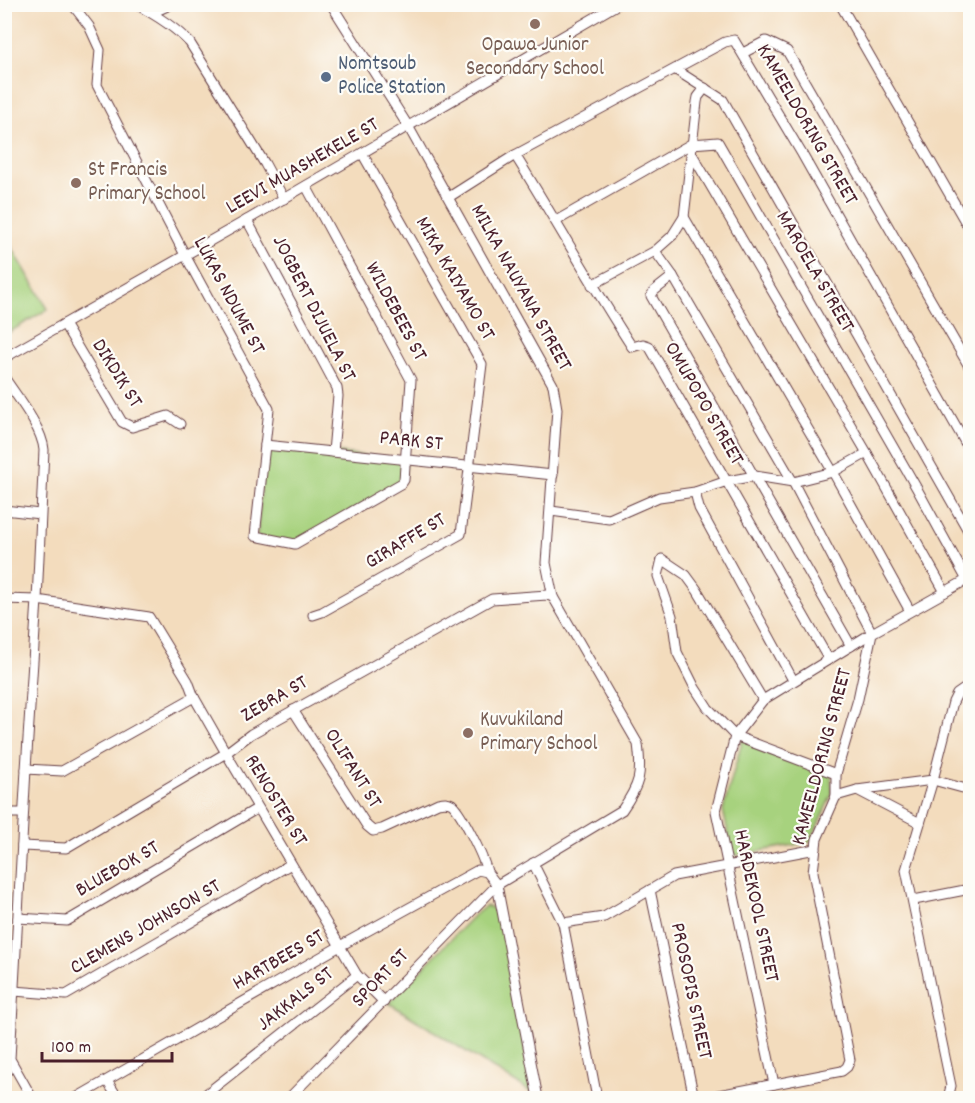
<svg xmlns="http://www.w3.org/2000/svg" width="975" height="1103" font-family="Dekko,sans-serif">
  <rect width="100%" height="100%" fill="#fdfcf7"/>
  <filter id="ink" filterUnits="userSpaceOnUse"><feTurbulence type="fractalNoise" baseFrequency=".0167" numOctaves="2"/><feDisplacementMap in="SourceGraphic" scale="12" xChannelSelector="R" yChannelSelector="G"/><feConvolveMatrix kernelMatrix="1 2 1 2 8 2 1 2 1" color-interpolation-filters="sRGB"/></filter>
  <filter id="wash" filterUnits="userSpaceOnUse"><feTurbulence type="fractalNoise" baseFrequency=".008" numOctaves="4" result="noise"/><feDisplacementMap in="SourceGraphic" scale="24" xChannelSelector="R" yChannelSelector="G"/><feGaussianBlur stdDeviation="1.35" result="paint"/><feColorMatrix in="noise" values="0 0 0 0 0 0 0 0 0 0 0 0 0 0 0 0 0 1.4 0 .05"/><feComposite in="paint" operator="in"/></filter>
  <g filter="url(#wash)">
    <rect width="100%" height="100%" fill="#f3dcbd"/>
    <g fill="#a7d27e" stroke="#787854" stroke-width="1.5">
      <polygon points="4,234 48,309 8,333 4,328"/>
      <polygon points="265,445 407,460 404,480 295,544 257,537"/>
      <polygon points="743,738 831,772 832,794 810,842 733,856 723,810"/>
      <path d="M486,906C496,908 498,913 501,922L534,1094L389,1003L475,914Z"/>
    </g>
  </g>
  <g filter="url(#ink)">
    <g fill="none" stroke-linecap="round" stroke-linejoin="round">
      <g stroke="#633b41" stroke-width="11">
        <g id="street">
          <polyline points="72,4 89,26 100,50 97,85 185,255 269,409 255,536 295,544 402,483 404,480 411,380 306,186"/>
          <path d="M135,4C156,15 174,26 190,43L265,164L284,199"/>
          <polyline points="840,4 970,230"/>
          <polyline points="967,4 970,11"/>
          <polyline points="152,13 172,4"/>
          <polyline points="743,53 766,41 787,51 970,368"/>
          <polyline points="676,70 723,100 970,534"/>
          <polyline points="692,154 867,453 945,592"/>
          <path d="M515,155C555,219 591,284 632,347L643,344L649,346L829,660"/>
          <polyline points="449,197 515,155 725,42 734,40 802,154 970,451"/>
          <polyline points="684,217 833,472 910,611"/>
          <polyline points="247,220 337,388 338,396 333,452"/>
          <polyline points="556,221 691,144 718,142 916,487 967,580"/>
          <polyline points="655,251 673,276 793,482 872,633 763,700 735,736 716,811 774,1084"/>
          <polyline points="673,276 654,291 651,296 851,646"/>
          <polyline points="592,285 655,251 672,236 684,217 697,102 698,97 705,88"/>
          <polyline points="64,324 122,422 132,427 168,416 180,424"/>
          <polyline points="4,358 247,220 618,4"/>
          <path d="M4,377C17,397 42,427 44,450L37,600L26,769L10,1059L32,1098"/>
          <polyline points="265,445 553,475"/>
          <polyline points="695,492 699,508 793,680"/>
          <polyline points="4,510 40,514"/>
          <polyline points="551,511 609,519 659,497 695,492 727,481 755,476 793,482 833,472 867,453"/>
          <polyline points="4,599 37,600 149,617 188,681 194,697 226,753 357,975 384,1002"/>
          <polyline points="313,615 322,612 461,534 482,364 362,153"/>
          <polyline points="763,700 697,590 686,575 662,559 658,576 672,616 677,652 695,688 708,708 735,736 836,774"/>
          <path d="M293,710L367,826L373,831L382,829L438,803C443,802 447,801 452,804C462,813 484,858 487,872"/>
          <polyline points="26,769 62,771 194,697"/>
          <polyline points="857,790 920,823"/>
          <polyline points="836,796 857,790 933,780 970,790"/>
          <polyline points="4,813 23,813"/>
          <polyline points="22,846 66,848 226,753 251,734 492,599 547,595 553,597"/>
          <polyline points="533,863 563,923 597,1098"/>
          <polyline points="650,890 694,1098"/>
          <polyline points="914,900 970,889"/>
          <polyline points="18,918 67,921 258,808"/>
          <polyline points="563,923 604,917 674,876 816,849"/>
          <polyline points="14,991 66,995 291,864"/>
          <polyline points="107,1081 118,1098"/>
          <polyline points="76,1098 340,946 478,870 487,872 497,885 538,1098"/>
          <polyline points="201,1098 357,975"/>
          <path d="M289,1098L497,885L622,810C640,784 642,775 638,744L553,597L546,563L557,409L553,385L408,126L331,4"/>
          <polyline points="703,1098 842,1071 847,1067 850,1060 813,872 817,839 836,796 836,774 858,699 872,633 970,578"/>
          <polyline points="948,1098 951,1086 906,870 933,780 953,702 957,694 970,685"/>
        </g>
      </g>
      <use href="#street" stroke="#fff" stroke-width="9"/>
    </g>
  </g>
  <g fill="#8d6e63" stroke="#fdfcf7" stroke-width="2">
    <circle cx="535" cy="24" r="6"/>
    <circle cx="76" cy="183" r="6"/>
    <circle cx="468" cy="733" r="6"/>
  </g>
  <circle fill="#5c6f8a" stroke="#fdfcf7" stroke-width="2" cx="326" cy="77" r="6"/>
  <g text-anchor="middle" dominant-baseline="central" stroke-width="4.5" stroke-linejoin="round" paint-order="stroke">
    <g font-size="21" fill="#785e54" stroke="#fdfcf7" text-anchor="start">
      <text x="535" y="46" text-anchor="middle">Opawa Junior<tspan x="535" dy="24">Secondary School</tspan></text>
      <text x="88" y="171">St Francis<tspan x="88" dy="24">Primary School</tspan></text>
      <text x="480" y="721">Kuvukiland<tspan x="480" dy="24">Primary School</tspan></text>
    </g>
    <g font-size="21" fill="#4e5e75" stroke="#fdfcf7" text-anchor="start">
      <text x="338" y="65">Nomtsoub<tspan x="338" dy="24">Police Station</tspan></text>
    </g>
    <g font-size="21" fill="#4a1f2b" stroke="#fdfcf7">
      <text transform="translate(806 125) rotate(60)">KAMEELDORING STREET</text>
      <text transform="translate(303 167) rotate(-30)">LEEVI MUASHEKELE ST</text>
      <text transform="translate(814 272) rotate(60)">MAROELA STREET</text>
      <text transform="translate(454 279) rotate(60)">MIKA KAIYAMO ST</text>
      <text transform="translate(520 288) rotate(61)">MILKA NAUYANA STREET</text>
      <text transform="translate(228 296) rotate(62)">LUKAS NDUME ST</text>
      <text transform="translate(313 309) rotate(63)">JOGBERT DIJUELA ST</text>
      <text transform="translate(395 312) rotate(62)">WILDEBEES ST</text>
      <text transform="translate(116 374) rotate(58)">DIKDIK ST</text>
      <text transform="translate(703 404) rotate(60)">OMUPOPO STREET</text>
      <text transform="translate(411 442) rotate(6)">PARK ST</text>
      <text transform="translate(406 542) rotate(-31)">GIRAFFE ST</text>
      <text transform="translate(275 700) rotate(-30)">ZEBRA ST</text>
      <text transform="translate(823 757) rotate(-75)">KAMEELDORING STREET</text>
      <text transform="translate(352 769) rotate(58)">OLIFANT ST</text>
      <text transform="translate(275 801) rotate(59)">RENOSTER ST</text>
      <text transform="translate(118 870) rotate(-30)">BLUEBOK ST</text>
      <text transform="translate(755 906) rotate(78)">HARDEKOOL STREET</text>
      <text transform="translate(146 928) rotate(-30)">CLEMENS JOHNSON ST</text>
      <text transform="translate(279 961) rotate(-30)">HARTBEES ST</text>
      <text transform="translate(381 979) rotate(-46)">SPORT ST</text>
      <text transform="translate(690 991) rotate(78)">PROSOPIS STREET</text>
      <text transform="translate(296 1000) rotate(-38)">JAKKALS ST</text>
    </g>
  </g>
  <rect width="975" height="1103" fill="none" stroke="#fdfcf7" stroke-width="24"/>
  <path d="M42 1052v9h130v-9" fill="none" stroke="#4a1f2b" stroke-width="3"/>
  <text x="51" y="1052" font-size="18" fill="#4a1f2b" stroke="#fdfcf7" stroke-width="4.5" paint-order="stroke">100 m</text>
</svg>
